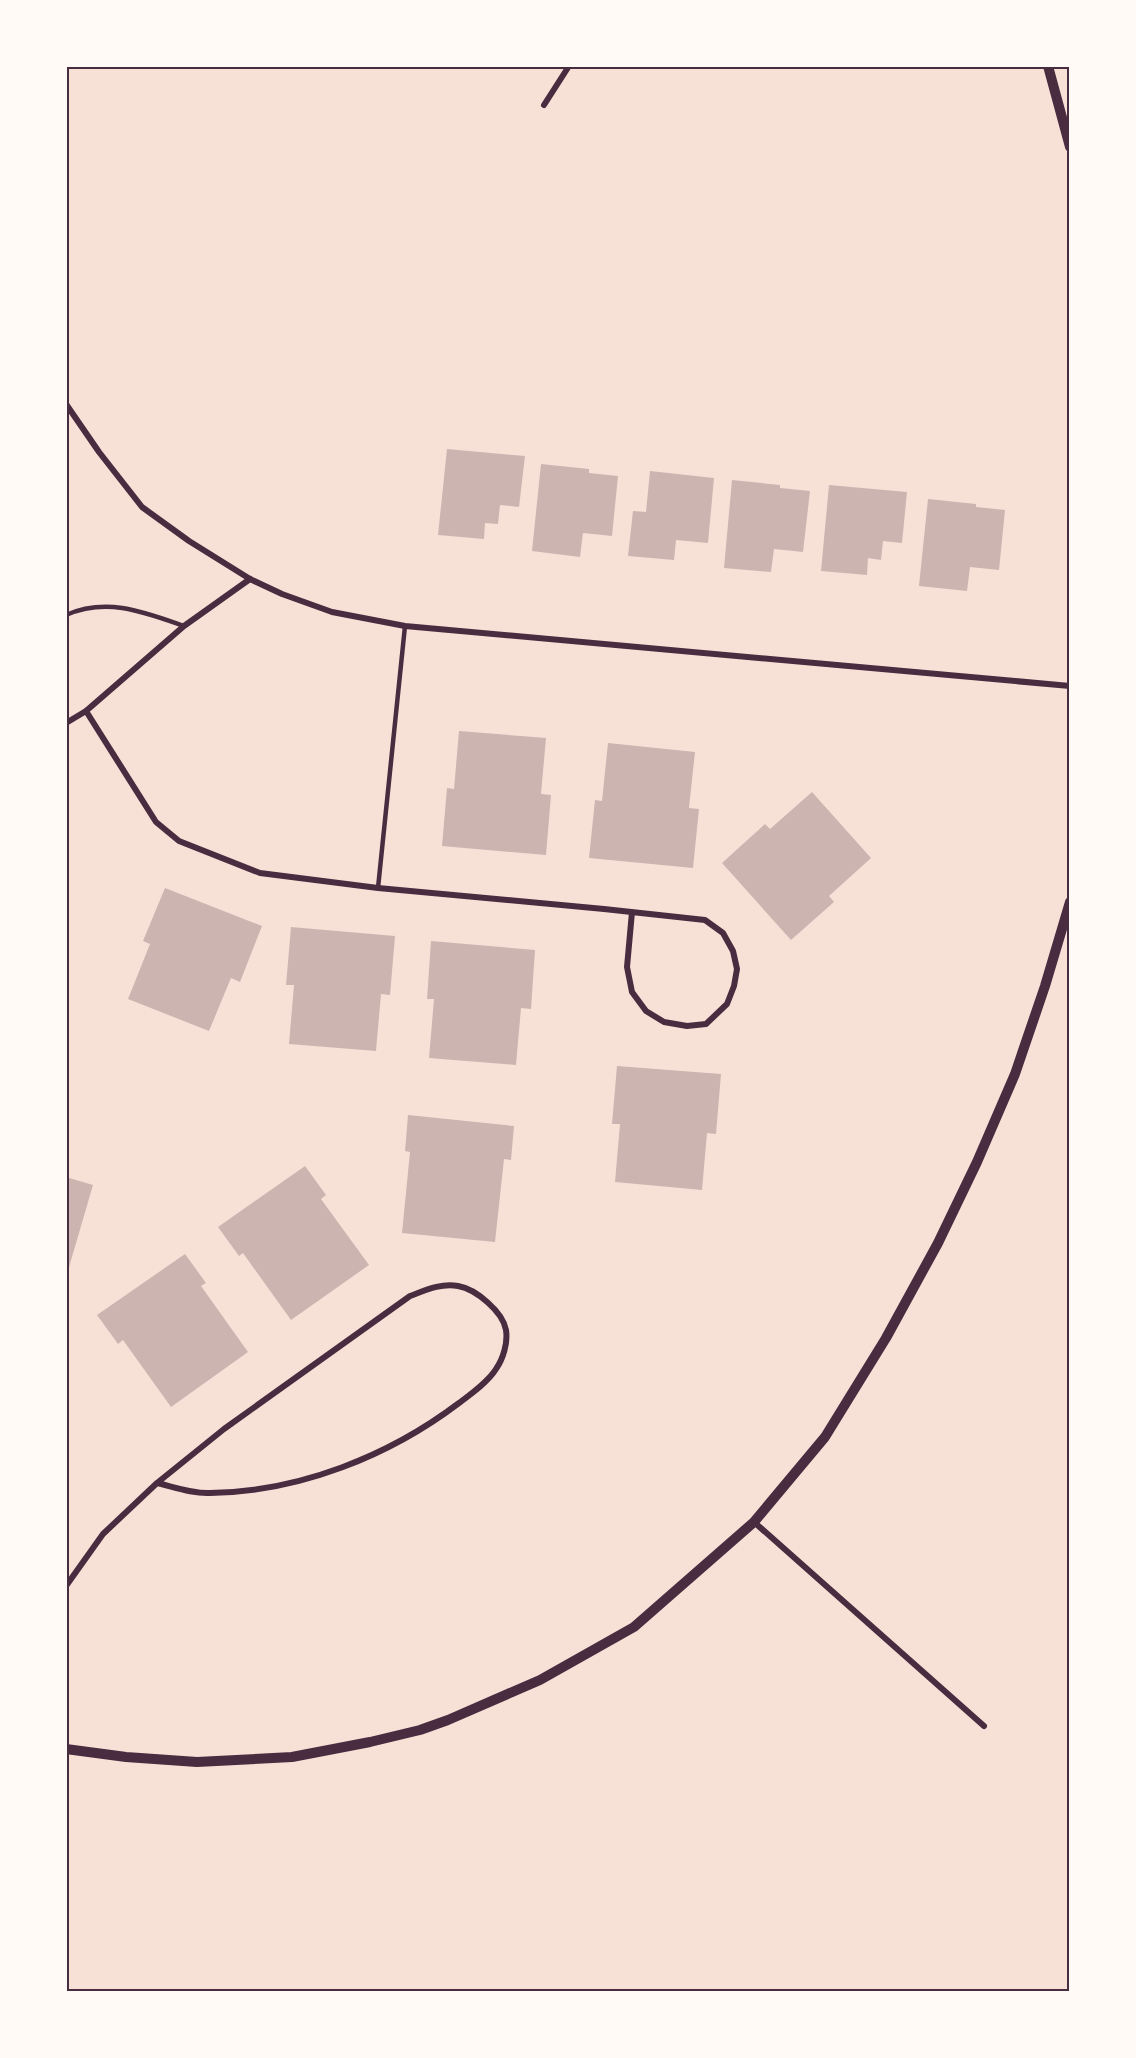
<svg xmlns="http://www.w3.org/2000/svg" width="1136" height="2058" font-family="'Noto Sans',sans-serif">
  <rect width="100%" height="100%" fill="#f7e1d7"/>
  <g fill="#ccb4b1">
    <polygon points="447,449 525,456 519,507 500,505 498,524 485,523 484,539 438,535"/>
    <polygon points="541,464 589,469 589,473 618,476 612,536 583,533 580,557 532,551"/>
    <polygon points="650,471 714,478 708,543 676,540 674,560 628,556 633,511 646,512"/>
    <polygon points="732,480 780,485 780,488 810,491 803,552 774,549 771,572 724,568"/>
    <polygon points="829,485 907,492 902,543 883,541 881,560 868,558 867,575 821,571"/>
    <polygon points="928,499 976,504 976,507 1005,510 999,570 970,567 967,591 919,586"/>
    <polygon points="459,731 546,738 541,794 551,795 546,855 442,846 447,788 454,789"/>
    <polygon points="608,743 695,752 689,808 699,809 693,868 589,858 595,800 602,801"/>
    <polygon points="812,792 871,858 829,896 834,902 791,940 722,863 765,824 770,829"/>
    <polygon points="165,888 262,926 240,982 231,978 209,1031 128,999 150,944 143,941"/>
    <polygon points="291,927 395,936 390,995 381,994 376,1051 289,1044 294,985 286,985"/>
    <polygon points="431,941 535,950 531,1009 521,1008 516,1065 429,1058 434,999 427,999"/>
    <polygon points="617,1066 721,1074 716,1134 707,1133 702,1190 615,1182 620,1124 612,1124"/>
    <polygon points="408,1115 514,1126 511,1160 504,1159 495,1242 402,1233 410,1152 405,1151"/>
    <polygon points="305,1166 326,1195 321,1199 369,1265 291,1320 243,1253 239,1256 218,1227"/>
    <polygon points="66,1177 93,1185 67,1274 66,1274"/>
    <polygon points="185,1254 206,1283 201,1286 248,1352 171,1407 123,1340 118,1344 97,1315"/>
  </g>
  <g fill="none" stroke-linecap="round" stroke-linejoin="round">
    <g stroke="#4a2c40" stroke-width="4.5">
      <path d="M66,615C107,597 144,612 184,626"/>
      <polyline points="378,888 405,626"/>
    </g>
    <g stroke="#4a2c40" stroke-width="6">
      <polyline points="544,105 569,66"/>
      <polyline points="66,404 99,452 142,507 189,541 250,579 282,594 332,612 405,626 1070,686"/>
      <polyline points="86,711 156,822 179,841 260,873 378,888 604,909 705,920 723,933 733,951 737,969 734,986 727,1004 706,1024 687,1026 664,1022 646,1011 632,992 627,967 632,912"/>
      <polyline points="66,723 86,711 184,626 250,579"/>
      <polyline points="754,1522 984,1726"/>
      <path d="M66,1586L103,1534L157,1483L224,1429L410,1296C426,1290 441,1283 458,1286C476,1289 503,1312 506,1330C508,1343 503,1359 496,1369C488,1382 471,1394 459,1403C389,1456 299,1492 210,1493C193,1494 174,1487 157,1483"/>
    </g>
    <g stroke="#4a2c40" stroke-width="10">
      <polyline points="1048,66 1070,147"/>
      <polyline points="66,1749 126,1757 197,1762 292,1757 370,1742 420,1730 448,1720 540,1680 634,1627 754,1522 825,1437 886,1338 938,1243 977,1162 1015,1074 1045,986 1070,902"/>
    </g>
  </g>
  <rect width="1136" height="2058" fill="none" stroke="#fffaf5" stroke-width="135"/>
  <rect x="68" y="68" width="1000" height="1922" fill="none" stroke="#4a2c40" stroke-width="2"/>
</svg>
